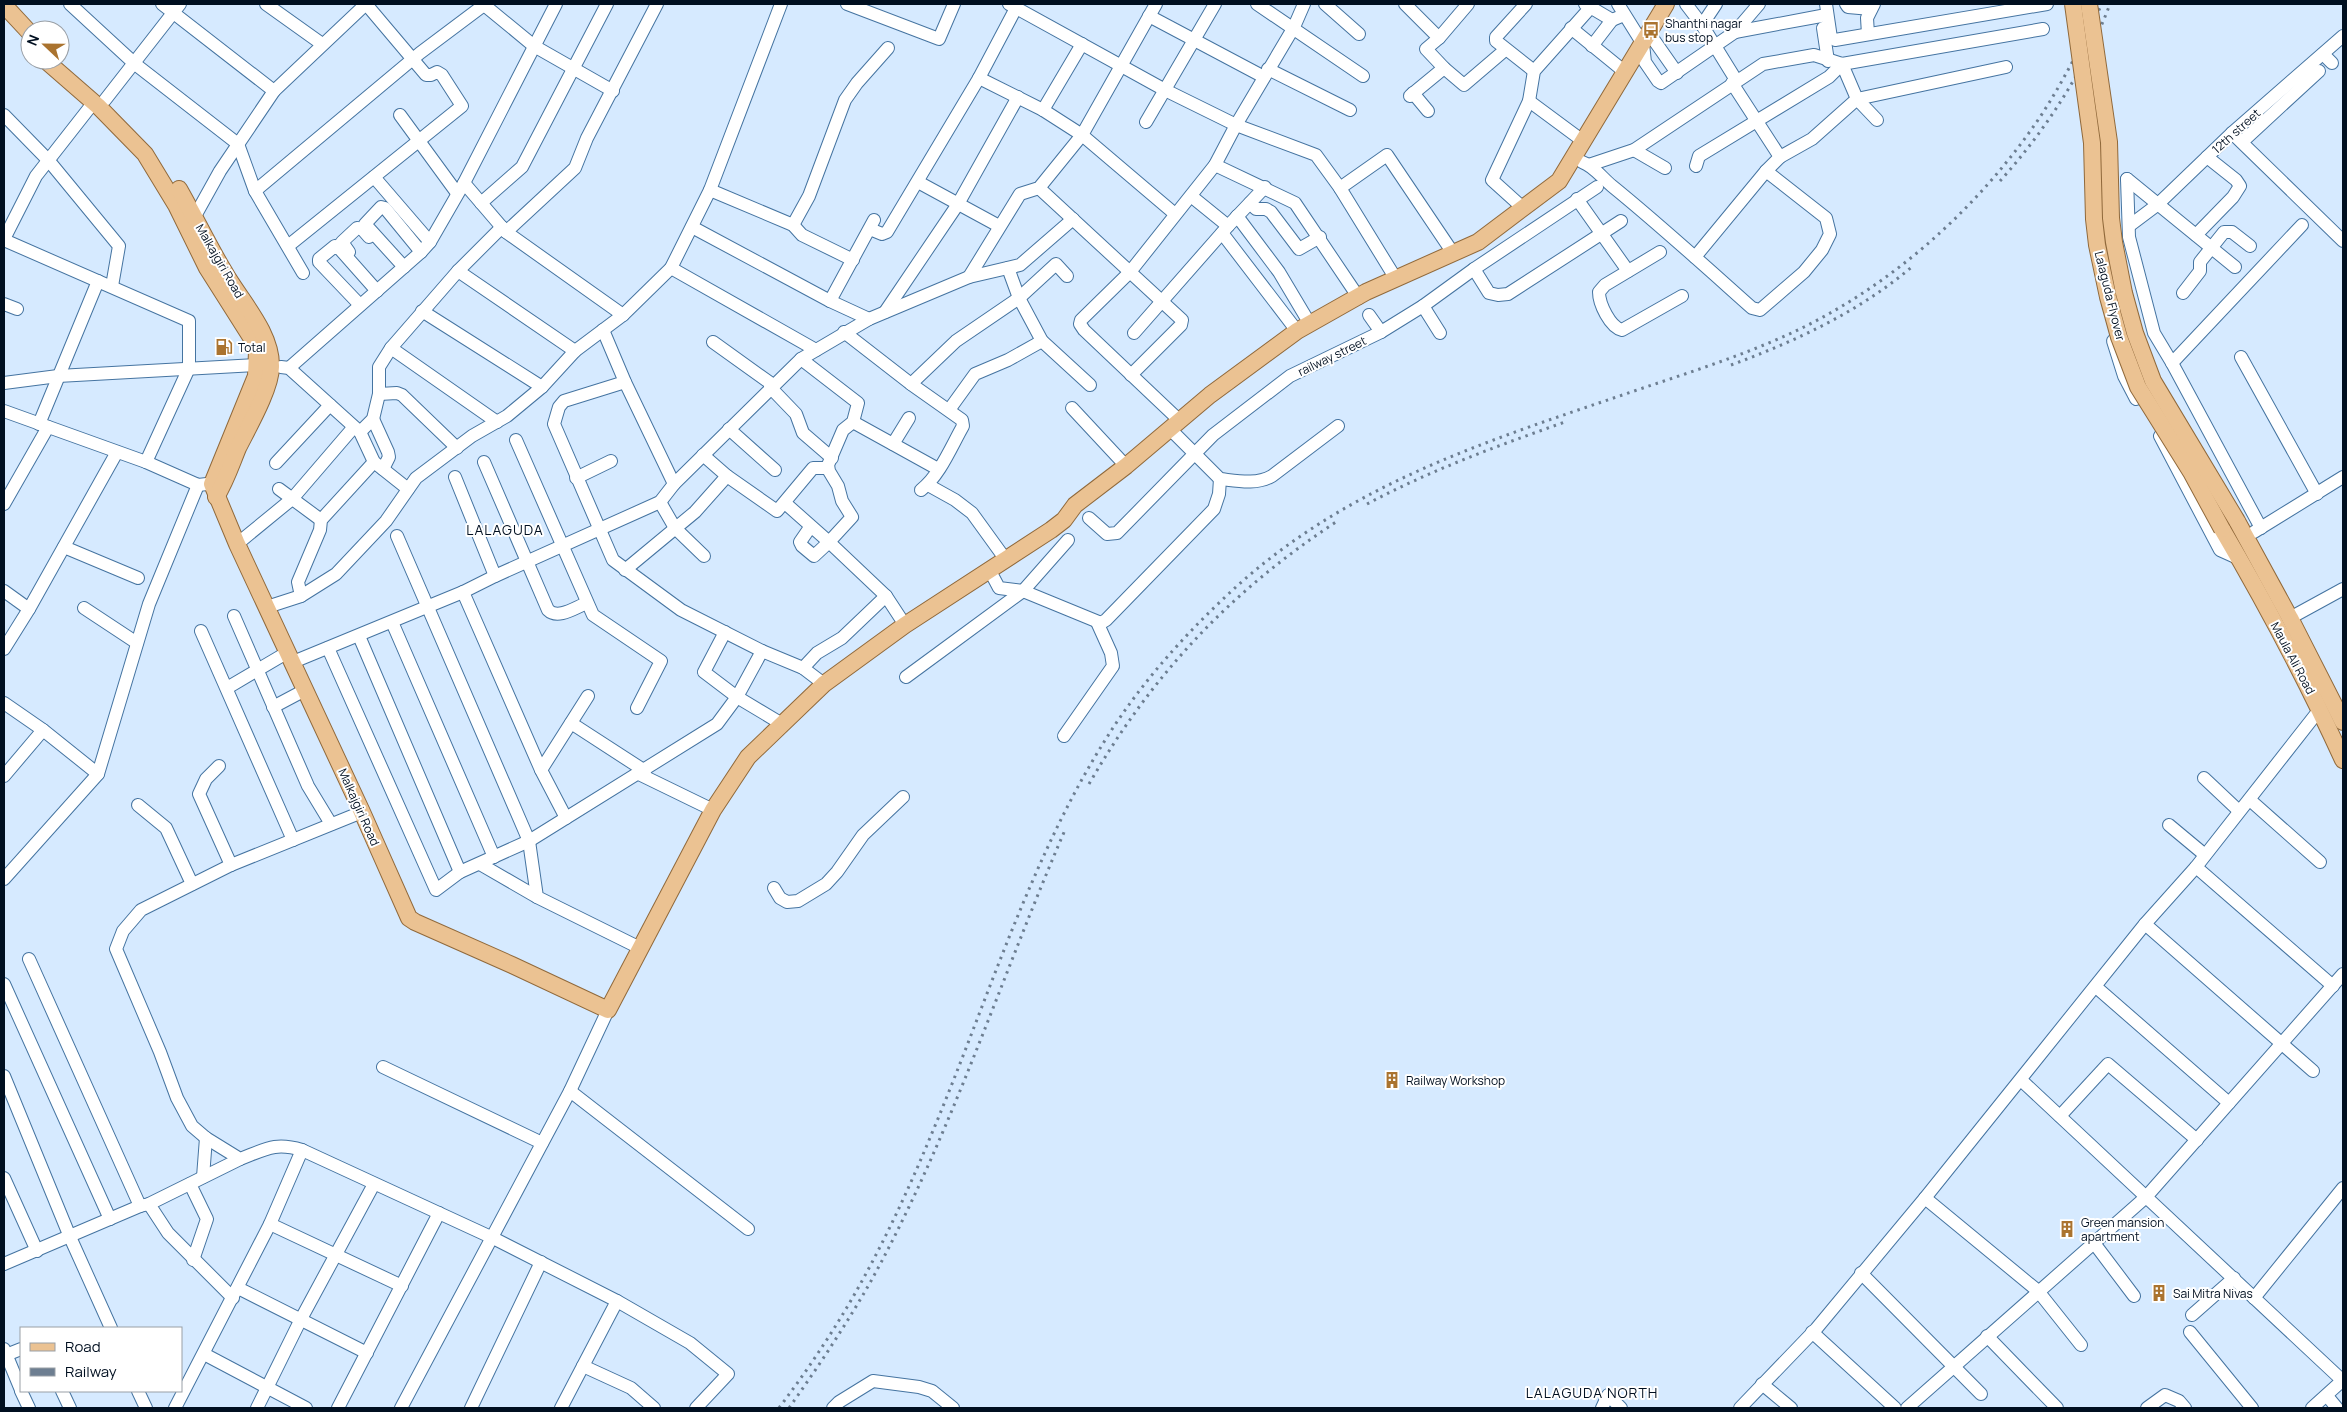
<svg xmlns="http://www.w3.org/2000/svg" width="2347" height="1412" font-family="Manrope,sans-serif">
  <rect width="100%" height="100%" fill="#d6eaff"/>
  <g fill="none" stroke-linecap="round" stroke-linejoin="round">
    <g stroke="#4574a1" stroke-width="14">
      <g id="minor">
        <polyline points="70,4 135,64 238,144 255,191 303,273"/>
        <polyline points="162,4 274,91"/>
        <polyline points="266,4 322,44"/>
        <polyline points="483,4 534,46 613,91"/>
        <polyline points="847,4 939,39 954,4"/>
        <polyline points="1009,4 1165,90 1236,125 1316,155 1340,188 1396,279"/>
        <polyline points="1257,4 1363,76"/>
        <polyline points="1325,4 1359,34"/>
        <polyline points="1405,4 1439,38"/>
        <polyline points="1468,4 1439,38 1426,49 1444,68 1464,85 1505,50"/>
        <polyline points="1526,4 1496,37 1496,41 1534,71"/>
        <polyline points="1585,4 1612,20 1624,15"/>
        <polyline points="1618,4 1643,44 1645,62 1658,81 1661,83 1735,32 1759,4"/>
        <polyline points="1686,4 1702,25 1736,80"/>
        <polyline points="1826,4 1831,38 1835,40 2047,4"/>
        <polyline points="1846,4 1848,7 1871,9"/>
        <polyline points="1149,16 1264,77"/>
        <polyline points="1702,25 1716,4"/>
        <polyline points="1571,28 1625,72"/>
        <polyline points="1823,28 1828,61"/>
        <polyline points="1735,32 1821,16"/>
        <polyline points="1649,33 1677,73"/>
        <polyline points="1868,34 1867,18 1874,4"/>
        <polyline points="1592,46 1612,20"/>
        <polyline points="2323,54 2332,63"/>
        <polyline points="1268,69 1350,110"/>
        <polyline points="979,78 1043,110 1082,135 1175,214"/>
        <polyline points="1732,83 1780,157 1812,139 1857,99 1877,120"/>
        <polyline points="1413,93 1428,111"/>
        <polyline points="1410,96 1444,68"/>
        <polyline points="105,100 180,4"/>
        <polyline points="1529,101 1583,141"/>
        <polyline points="1043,110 1082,44"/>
        <polyline points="4,115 49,161 119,246 112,286"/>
        <polyline points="400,115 457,193"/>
        <polyline points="1146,122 1215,4"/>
        <polyline points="2232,133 2343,241"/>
        <polyline points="2242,142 2319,71"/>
        <polyline points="1634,150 1665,168"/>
        <path d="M1582,162C1594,166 1602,178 1612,186C1660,225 1706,267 1752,308L1760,310L1804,272L1822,250L1830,234L1826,218L1766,171L1780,157"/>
        <polyline points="1215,165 1295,203 1359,298"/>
        <polyline points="1589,165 1634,150 1763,64 1814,55 1842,64 2043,29"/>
        <polyline points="1696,166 1699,156 1829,77 1842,64 1857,99 2006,67"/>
        <polyline points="374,177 430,242"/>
        <polyline points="2127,179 2129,237 2154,333 2172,363 2261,528"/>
        <polyline points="2127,179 2235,267"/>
        <polyline points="918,182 999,226"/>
        <polyline points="464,183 506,232 623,315"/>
        <polyline points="1039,188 1182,320 1181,325 1131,375"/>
        <polyline points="1340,188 1387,155 1453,253"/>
        <polyline points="710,190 793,225 802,235 853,260"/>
        <polyline points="255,191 420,53 484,5"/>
        <polyline points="1191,196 1228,226"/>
        <polyline points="1577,199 1628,271"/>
        <polyline points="481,203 522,167 607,4"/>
        <polyline points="1250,203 1256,209 1266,209 1271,212 1299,249 1320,237"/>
        <polyline points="1523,208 1492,180 1529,101 1534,71 1591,7"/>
        <polyline points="195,216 220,171 274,91 366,4"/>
        <polyline points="1237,216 1279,272 1310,324"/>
        <polyline points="793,225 809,196 845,100 857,83 888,48"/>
        <polyline points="2129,226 2157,205 2232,133 2343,36"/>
        <polyline points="692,227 830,301 869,319"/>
        <polyline points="870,229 882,234 887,232 979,78 1016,8"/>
        <polyline points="506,232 575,168 587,138 657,4"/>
        <polyline points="1222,233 1297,331"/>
        <polyline points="2196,235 2233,197 2240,186 2236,180 2207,157"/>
        <polyline points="4,239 36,176 94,102"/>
        <polyline points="4,240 189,321 189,368 146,462"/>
        <polyline points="288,246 462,106 442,75 437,72 431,75 426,75 366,4"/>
        <polyline points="349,252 342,242 357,228 362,229 369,237"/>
        <path d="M1660,252L1605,285L1599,292C1599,304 1610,327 1622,330L1682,296"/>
        <polyline points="1695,257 1766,171"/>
        <polyline points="404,267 365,224 381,207 385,208 421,252"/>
        <polyline points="671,268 816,350"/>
        <polyline points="1008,268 1019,298 1042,341 1090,385"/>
        <polyline points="1474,269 1489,293 1498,295 1508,294 1621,221"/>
        <polyline points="458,271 575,351"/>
        <polyline points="969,277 1020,194 1039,188 1082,135 1156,4"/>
        <polyline points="2183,293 2200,271 2200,262 2224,232 2232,232 2250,246"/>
        <polyline points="830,301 874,220"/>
        <polyline points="4,304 17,309"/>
        <polyline points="360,305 319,262 319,259 335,246 338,247 377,291"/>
        <polyline points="1423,306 1440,333"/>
        <polyline points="422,311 542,387"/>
        <polyline points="885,312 958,204 1018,97"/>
        <polyline points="1369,315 1381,332"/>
        <polyline points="603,330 625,382 674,484"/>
        <path d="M844,332L911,384L962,420L963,426C951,447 940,475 921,490"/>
        <polyline points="1134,333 1228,226 1265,187"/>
        <polyline points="2113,341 2124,376 2136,399"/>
        <polyline points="713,342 773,385"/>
        <polyline points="391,348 497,422"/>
        <polyline points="2241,357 2317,494"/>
        <polyline points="801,359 858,403 853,422 843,430 828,465 829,471 838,486 842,501 852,517 829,542 886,596"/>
        <polyline points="2172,363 2302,225"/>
        <polyline points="281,367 289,368 360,432 374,462 408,489"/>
        <polyline points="289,368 421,252 430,242 464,183 556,4"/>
        <polyline points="625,382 564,401 559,407 554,424 613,560 681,610 762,651 803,668 824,684"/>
        <polyline points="4,383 58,376 258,365"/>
        <polyline points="911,384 956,341 1019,298 1056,264 1067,276"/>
        <polyline points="770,387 796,414 803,433 832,458"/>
        <polyline points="379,394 397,393 402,395 457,448"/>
        <polyline points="1072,408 1126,466"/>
        <polyline points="949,410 975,374 1008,360 1042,341"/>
        <polyline points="4,411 146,462 198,485 207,484"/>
        <polyline points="373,419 388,452 389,457 383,469"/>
        <polyline points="1180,421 1084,330 1080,324 1081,320 1130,272 1215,165 1236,125 1294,27 1304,4"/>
        <polyline points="853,422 938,469"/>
        <polyline points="39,424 98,281"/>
        <polyline points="729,429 775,470"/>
        <path d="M1170,429L1220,479C1238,481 1256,485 1272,476L1338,426"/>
        <polyline points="360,432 373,419 379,394 379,367 391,348 458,271 502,227"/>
        <polyline points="2160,436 2220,550 2240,559"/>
        <polyline points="516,440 593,615 661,661 637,708"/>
        <polyline points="893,444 909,418"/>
        <polyline points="703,455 727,476 777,511 813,468 828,468"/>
        <path d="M484,462L548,610C558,620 576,607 587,603"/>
        <polyline points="276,463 330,405"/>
        <polyline points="455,477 495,576"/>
        <polyline points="576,478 611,461"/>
        <polyline points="928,485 955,500 972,513 1006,560"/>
        <polyline points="279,489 321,520"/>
        <polyline points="660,502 675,528 704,556"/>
        <polyline points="785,503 829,542 814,556 802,546 800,542 811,526"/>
        <polyline points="4,504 48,427"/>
        <polyline points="1089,518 1107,534 1117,533 1213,435 1290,376 1381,332 1423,306 1474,269 1597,187"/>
        <polyline points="2254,532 2343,477"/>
        <polyline points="397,536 529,841 537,897 640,948"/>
        <polyline points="237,544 292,499 353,428"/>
        <polyline points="64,547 138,578"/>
        <polyline points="625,570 695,512 727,476"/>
        <polyline points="990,571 999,588 1023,591 1101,623 1106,620 1214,509 1219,494 1220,479"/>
        <polyline points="4,591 29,609"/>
        <polyline points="463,592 541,770 566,818"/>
        <polyline points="301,596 298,582 320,530 321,520 374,462"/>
        <polyline points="267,607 301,596 336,574 386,521 416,478 472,436 507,416 542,387 575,351 623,315 671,268 710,190 781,4"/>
        <polyline points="84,608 137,643"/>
        <polyline points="234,616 308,786 331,824"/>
        <polyline points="2290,618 2343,589"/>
        <polyline points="392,622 494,857"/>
        <polyline points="201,631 293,840"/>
        <polyline points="725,632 704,672 737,697 782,724"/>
        <polyline points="359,636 460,872 529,841 717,724 737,697 762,651"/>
        <polyline points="328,648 436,890 460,872"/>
        <polyline points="4,649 29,609 117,452"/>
        <polyline points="293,662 463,592 495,576 660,502 674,484 801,359 869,319 969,277 1020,265 1073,219"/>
        <polyline points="803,668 817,653 842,638 886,596 905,625"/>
        <polyline points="906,677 1023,591 1068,540"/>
        <polyline points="227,688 288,652"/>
        <polyline points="4,703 43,730 98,774"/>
        <polyline points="273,707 305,690"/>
        <polyline points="571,723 645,771"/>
        <polyline points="1064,736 1113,666 1111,653 1097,622"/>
        <polyline points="219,766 206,779 199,794 231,865"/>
        <polyline points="541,770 588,696"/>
        <polyline points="639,774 713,810"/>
        <polyline points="4,776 43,730"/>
        <polyline points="2204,778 2239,811"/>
        <polyline points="2250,800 2320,862"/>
        <polyline points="138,805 166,828 192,884"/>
        <path d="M362,812L231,865L141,910L123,931L116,949L160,1052L177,1098L192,1126L206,1138L240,1159C266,1149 275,1142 302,1150L493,1238L617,1301L561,1408"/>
        <polyline points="2169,825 2205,855"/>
        <polyline points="480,864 537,897"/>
        <polyline points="2196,867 2333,986"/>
        <polyline points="4,879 98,774 149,604 198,485"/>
        <polyline points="774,888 780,898 787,902 798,901 826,884 837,872 863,835 903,797"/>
        <polyline points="2145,924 2313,1071"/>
        <polyline points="29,959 140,1206"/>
        <polyline points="4,984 110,1219"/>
        <polyline points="2096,987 2229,1103"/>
        <polyline points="383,1067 542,1143"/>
        <polyline points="4,1076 70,1237 111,1328"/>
        <polyline points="2021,1080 2343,1381"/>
        <polyline points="570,1091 748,1229"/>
        <polyline points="2060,1116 2108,1064 2197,1140"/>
        <polyline points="203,1177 206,1138"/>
        <polyline points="4,1178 37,1251"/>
        <polyline points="190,1184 207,1219 193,1260"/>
        <polyline points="1925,1198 2038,1291 2081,1345"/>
        <polyline points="149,1204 168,1233 233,1298"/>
        <polyline points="270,1224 402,1286"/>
        <polyline points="2094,1243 2134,1296"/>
        <polyline points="4,1264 140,1206 149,1204 240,1159"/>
        <polyline points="1861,1273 1981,1394"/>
        <polyline points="238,1288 367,1353"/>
        <polyline points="2254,1298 2343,1188"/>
        <polyline points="617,1301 690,1343 728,1374 696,1408"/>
        <polyline points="2192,1315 2234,1278"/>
        <polyline points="1812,1332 1895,1408"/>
        <polyline points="2190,1332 2252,1408"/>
        <polyline points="1987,1336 2057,1408"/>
        <polyline points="4,1349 21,1390"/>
        <polyline points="204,1354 306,1408"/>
        <polyline points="6,1355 21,1349"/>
        <polyline points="583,1366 631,1388 654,1408"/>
        <polyline points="1762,1384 1791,1408"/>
        <polyline points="21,1391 29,1408"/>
        <polyline points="62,1391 70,1408"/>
        <polyline points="138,1391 146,1408"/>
        <polyline points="2327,1396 2337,1408"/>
        <polyline points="175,1408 270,1224 302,1150"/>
        <polyline points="257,1408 301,1319 374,1184"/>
        <polyline points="338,1408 439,1213"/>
        <polyline points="401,1408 570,1091 608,1010"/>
        <polyline points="471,1408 541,1262"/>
        <polyline points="833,1408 839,1402 873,1381 919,1387 932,1391 953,1408"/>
        <polyline points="1602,1408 1608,1395 1621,1408"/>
        <polyline points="1740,1408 1816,1329 1925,1198 2145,924 2196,867 2320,709"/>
        <polyline points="1907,1408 2146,1197 2343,974"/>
        <polyline points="2147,1408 2165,1395 2179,1401 2185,1408"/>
        <polyline points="2312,1408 2343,1380"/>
      </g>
    </g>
    <g stroke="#90693b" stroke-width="18">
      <g id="major">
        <polyline points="4,5 30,33"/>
        <polyline points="45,60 99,107 145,154 176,205 207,268 252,339 257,351 256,376 212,484 237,544 362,812 409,918 415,922 512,965 608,1010 713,810 748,757 824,684 905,625 1051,530 1064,520 1075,505 1126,466 1210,395 1297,331 1366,292 1478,242 1559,181 1666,4"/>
        <path d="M179,189C195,217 208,245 225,273C241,301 272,333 271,367C271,388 248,428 238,448C231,465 226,481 216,497"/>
        <polyline points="2237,521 2290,618 2343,722"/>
        <path d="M2222,529C2266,604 2307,681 2343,760"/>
      </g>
    </g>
    <use href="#minor" stroke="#fff" stroke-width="12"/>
    <use href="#major" stroke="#ebc292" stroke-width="16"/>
    <g stroke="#6d7e91" stroke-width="3" stroke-dasharray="2.5 5" stroke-linecap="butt">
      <path d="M2000,181C2046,130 2086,68 2110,4"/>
      <path d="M1731,365C1796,341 1861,311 1914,265"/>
      <path d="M1367,504C1431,470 1497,446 1565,422"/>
      <path d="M1089,784C1153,673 1232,590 1339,520"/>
      <path d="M779,1408C793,1389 807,1370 820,1350C865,1283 901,1208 932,1133C986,1005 1030,860 1104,742C1136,690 1176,644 1220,602C1341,484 1488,441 1643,388C1697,370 1753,352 1804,327C1898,280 1979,206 2038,120C2063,83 2082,43 2102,4"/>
      <path d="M789,1408C818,1367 846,1325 871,1281C950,1138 1000,980 1065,830"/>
    </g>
    <g stroke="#90693b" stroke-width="18" stroke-linecap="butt">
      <g id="major-bridge">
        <polyline points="2073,4 2092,143 2094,219 2097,245 2108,297 2119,337 2138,387 2191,472 2222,529"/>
        <polyline points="2089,4 2109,142 2111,218 2114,242 2124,293 2135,333 2153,381 2237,521"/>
      </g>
    </g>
    <use href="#major-bridge" stroke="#ebc292" stroke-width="16"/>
  </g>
  <defs>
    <g id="bus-bare" transform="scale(1.35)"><path d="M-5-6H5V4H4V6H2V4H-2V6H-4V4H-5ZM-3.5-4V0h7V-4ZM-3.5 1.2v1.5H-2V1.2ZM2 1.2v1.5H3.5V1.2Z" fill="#aa732f" stroke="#fff" stroke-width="2.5" paint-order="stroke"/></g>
    <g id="fuel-bare" transform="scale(1.35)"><path d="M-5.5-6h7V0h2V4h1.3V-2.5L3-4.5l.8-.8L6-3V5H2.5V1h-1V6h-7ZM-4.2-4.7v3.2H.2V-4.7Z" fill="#aa732f" stroke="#fff" stroke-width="2.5" paint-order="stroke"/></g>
    <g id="building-bare" transform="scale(1.35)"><path d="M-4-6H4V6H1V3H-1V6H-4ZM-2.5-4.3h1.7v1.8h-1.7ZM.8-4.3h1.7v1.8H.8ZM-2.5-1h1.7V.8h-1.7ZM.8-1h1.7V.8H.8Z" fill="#aa732f" stroke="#fff" stroke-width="2.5" paint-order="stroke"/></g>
  </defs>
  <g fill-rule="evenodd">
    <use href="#bus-bare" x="1651" y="30"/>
    <use href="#fuel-bare" x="224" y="347"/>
    <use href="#building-bare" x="1392" y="1080"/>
    <use href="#building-bare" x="2067" y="1229"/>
    <use href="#building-bare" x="2159" y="1293"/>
  </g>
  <g text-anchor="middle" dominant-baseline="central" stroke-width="4" stroke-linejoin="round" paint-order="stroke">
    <g font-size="12" fill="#000f20" stroke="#fff" text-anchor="start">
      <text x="1665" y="23">Shanthi nagar<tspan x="1665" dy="14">bus stop</tspan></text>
      <text x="238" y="347">Total</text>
      <text x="1406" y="1080">Railway Workshop</text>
      <text x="2081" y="1222">Green mansion<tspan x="2081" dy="14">apartment</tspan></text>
      <text x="2173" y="1293">Sai Mitra Nivas</text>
    </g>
    <g font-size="12" fill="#000f20" stroke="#fff">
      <text transform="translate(2236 131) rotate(-42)">12th street</text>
      <text transform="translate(220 261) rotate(60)">Malkajgiri Road</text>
      <text transform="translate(2110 296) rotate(76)">Lalaguda Flyover</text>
      <text transform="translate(1332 356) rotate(-26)">railway street</text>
      <text transform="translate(2293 658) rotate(62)">Maula Ali Road</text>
      <text transform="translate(359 807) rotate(66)">Malkajgiri Road</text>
    </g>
    <g font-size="14" letter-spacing="1" fill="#000f20" stroke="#fff">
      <text x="505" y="529">LALAGUDA</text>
      <text x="1592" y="1392">LALAGUDA NORTH</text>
    </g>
  </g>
  <rect width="2347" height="1412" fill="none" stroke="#000f20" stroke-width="10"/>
  <rect x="20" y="1327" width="162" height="65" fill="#ffffff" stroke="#999fa6"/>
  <rect x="30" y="1343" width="25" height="8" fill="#ebc292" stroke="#999fa6"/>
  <text x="65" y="1352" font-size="15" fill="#000f20">Road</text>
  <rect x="30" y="1368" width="25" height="8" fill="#6d7e91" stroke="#999fa6"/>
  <text x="65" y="1377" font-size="15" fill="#000f20">Railway</text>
  <g transform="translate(45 45) rotate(292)"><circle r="24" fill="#ffffff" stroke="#999fa6"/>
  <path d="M0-4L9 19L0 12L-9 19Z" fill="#aa732f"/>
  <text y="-8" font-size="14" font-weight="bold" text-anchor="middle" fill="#000f20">N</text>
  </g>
</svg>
